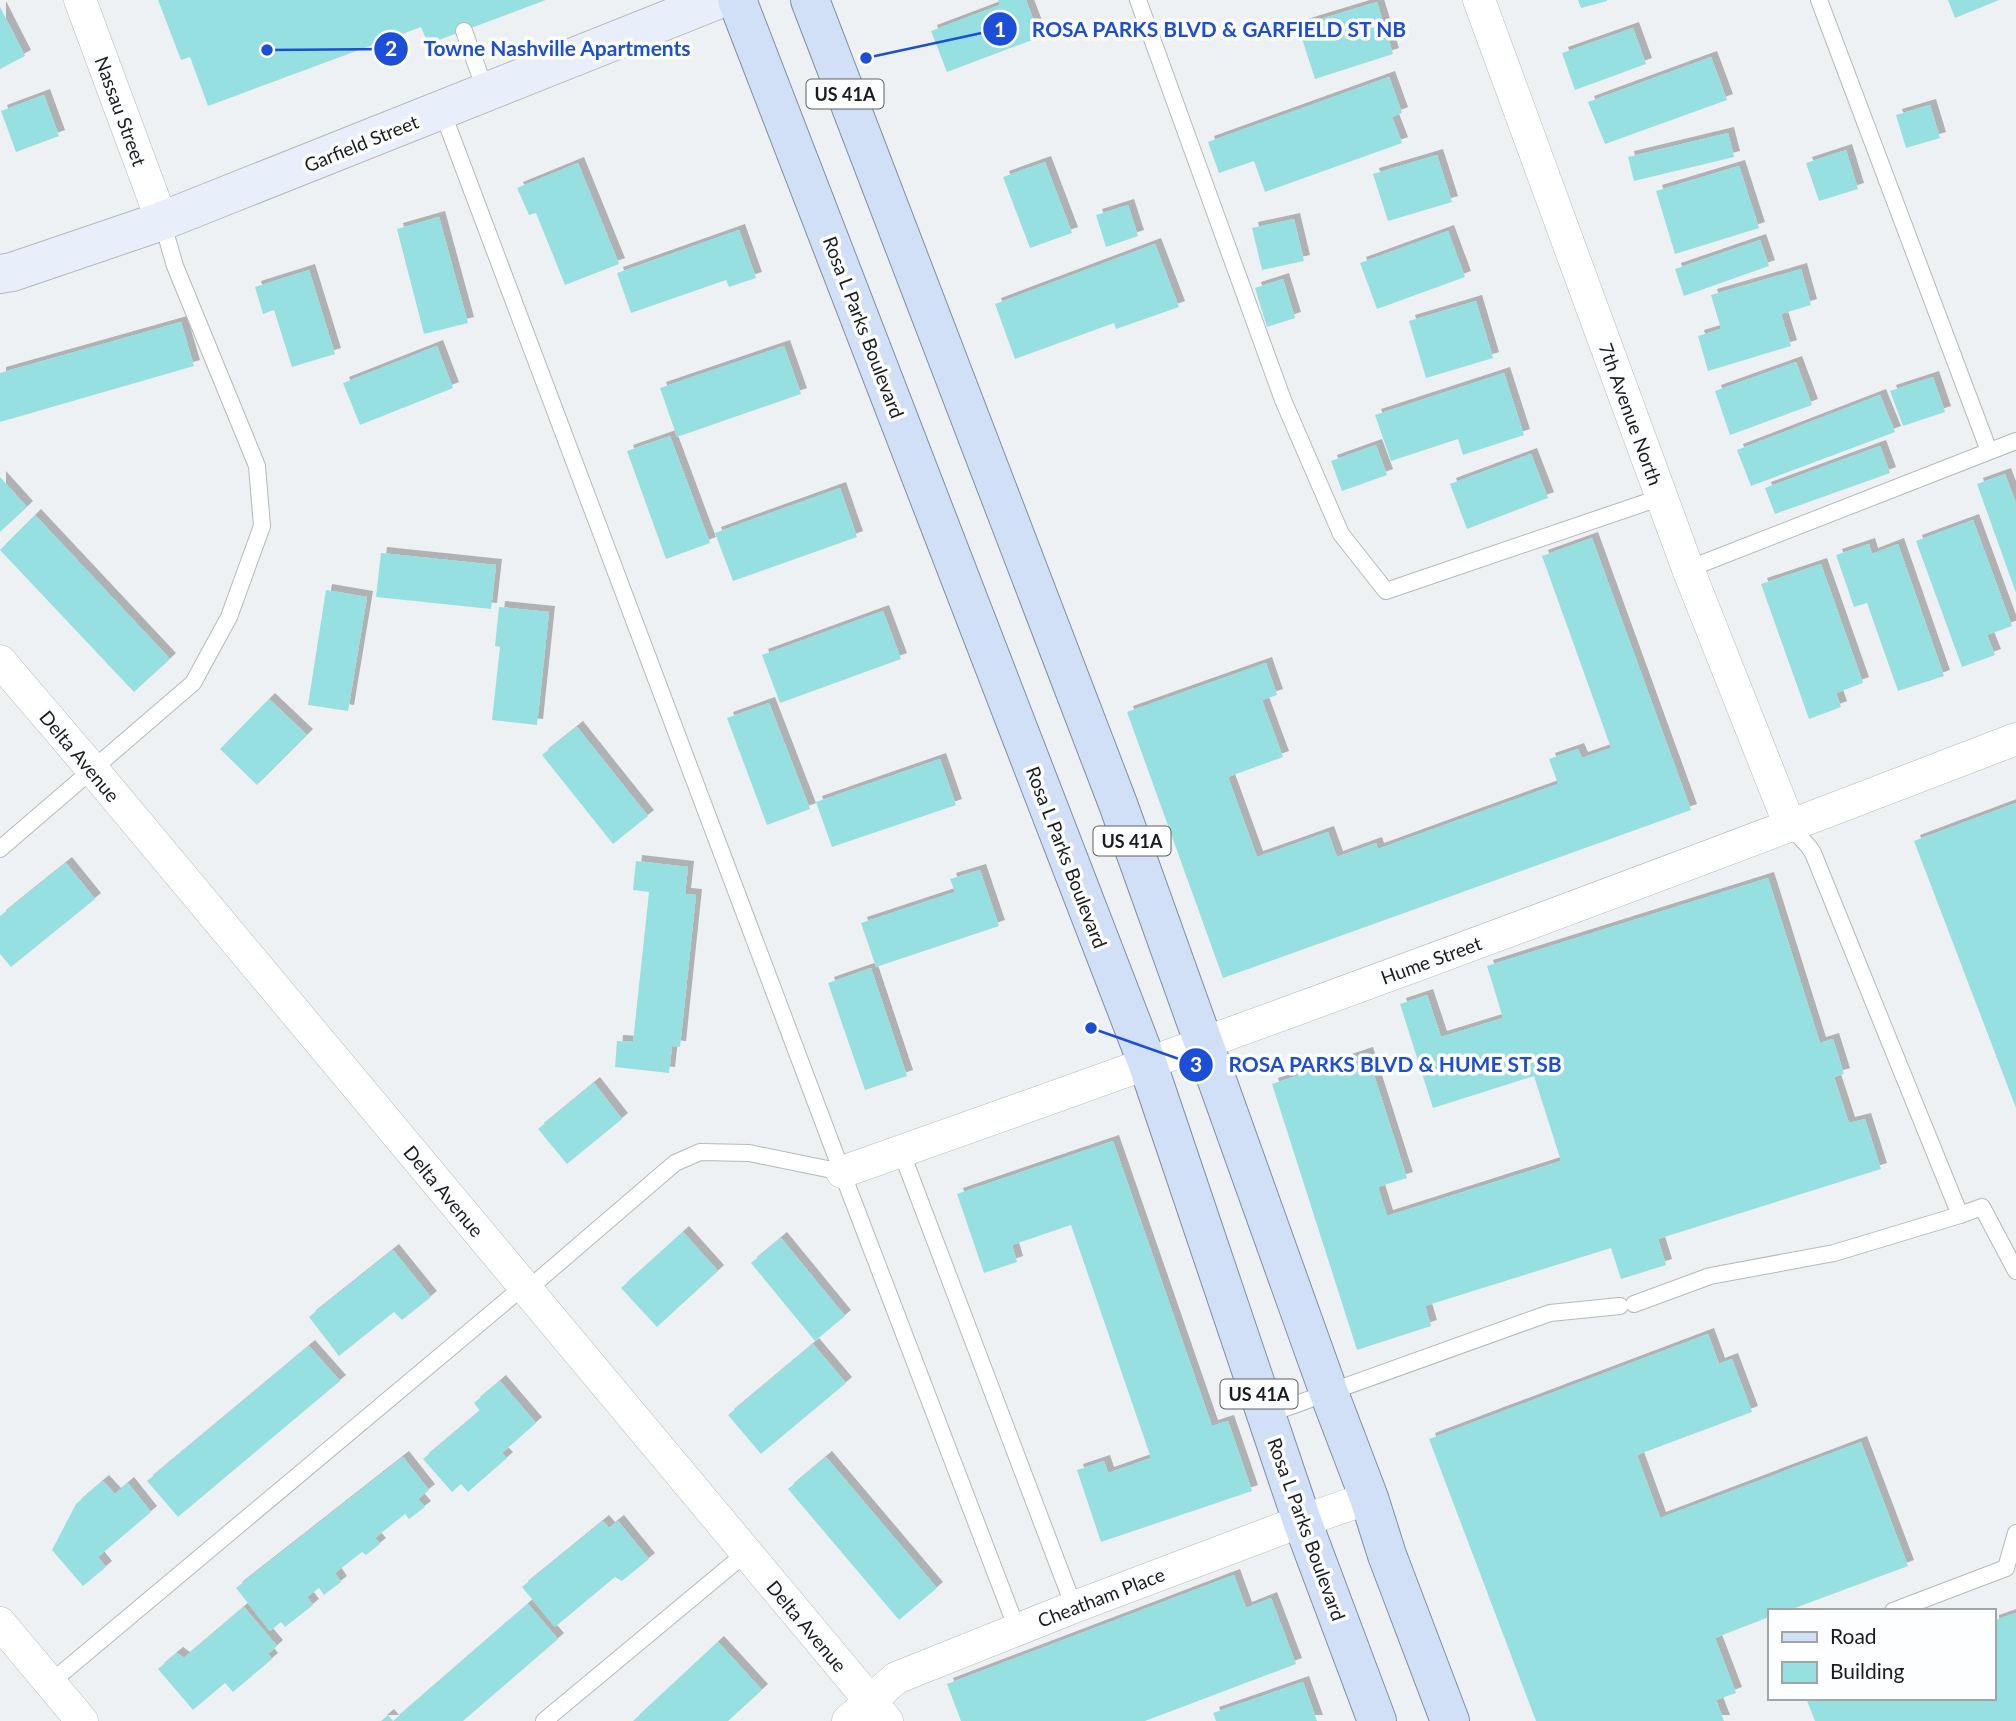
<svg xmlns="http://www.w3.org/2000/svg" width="2016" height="1721" font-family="Lato,sans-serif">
  <defs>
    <filter id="shadow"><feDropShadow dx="6" dy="-6" stdDeviation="0" flood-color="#0004"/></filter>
  </defs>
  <rect width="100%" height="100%" fill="#eef1f3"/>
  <g fill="#96e0e2" filter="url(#shadow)">
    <polygon points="158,0 546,0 428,44 421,27 208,106 190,57 181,60"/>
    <polygon points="998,0 1026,0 1040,37 947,72 931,31 1000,5"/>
    <polygon points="1578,0 1607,0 1607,1 1581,8"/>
    <polygon points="1948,0 1999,0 1955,18"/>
    <polygon points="1377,2 1393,54 1315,79 1298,26"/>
    <polygon points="0,7 25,56 0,69"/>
    <polygon points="1633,28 1646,64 1575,90 1562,53"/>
    <polygon points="1711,57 1727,100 1605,144 1588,102"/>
    <polygon points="1389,77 1402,113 1392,117 1402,143 1265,192 1254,161 1219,173 1208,142"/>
    <polygon points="44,95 59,136 16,152 1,111"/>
    <polygon points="1930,105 1940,138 1906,148 1896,115"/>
    <polygon points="1728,133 1734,157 1634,181 1628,157"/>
    <polygon points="1846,150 1858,189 1819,201 1806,163"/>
    <polygon points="1437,155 1452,202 1388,221 1373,174"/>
    <polygon points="1045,162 1072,233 1030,248 1003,177"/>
    <polygon points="578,163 619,264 565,285 536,213 529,215 517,188"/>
    <polygon points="1739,166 1759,228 1675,254 1656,191"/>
    <polygon points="1128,205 1138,236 1106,247 1096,215"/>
    <polygon points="439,217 468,323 424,334 397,229"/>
    <polygon points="1294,219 1304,261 1262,270 1252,228"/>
    <polygon points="739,230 756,278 729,287 726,280 631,313 617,273"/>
    <polygon points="1448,231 1465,277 1377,309 1360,263"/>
    <polygon points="1760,240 1769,266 1684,296 1675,269"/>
    <polygon points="1155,244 1179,307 1116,329 1114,323 1015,359 995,304"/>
    <polygon points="1801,269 1811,305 1781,314 1791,346 1708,371 1698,336 1721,329 1711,295"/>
    <polygon points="309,270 335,354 292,367 274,310 263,314 255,287"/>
    <polygon points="1283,279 1295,318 1267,327 1255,288"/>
    <polygon points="1476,301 1493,358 1426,378 1409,321"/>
    <polygon points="181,322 194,366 0,422 0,373"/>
    <polygon points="437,346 453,388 360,425 343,383"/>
    <polygon points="784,346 801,394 677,437 660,388"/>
    <polygon points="1796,362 1812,405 1730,435 1715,391"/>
    <polygon points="1504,373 1524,435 1463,455 1458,439 1391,461 1375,415"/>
    <polygon points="1933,377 1945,412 1903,426 1890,391"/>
    <polygon points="1880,395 1895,432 1751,486 1737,450"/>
    <polygon points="670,436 710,543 666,559 627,451"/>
    <polygon points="1376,445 1387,475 1342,491 1331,461"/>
    <polygon points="1880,446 1890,473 1775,514 1765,488"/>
    <polygon points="1531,454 1548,498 1467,529 1450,484"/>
    <polygon points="2005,474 2016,503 2016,593 1977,484"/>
    <polygon points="0,477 27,507 0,532"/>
    <polygon points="840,488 857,537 733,581 715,533"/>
    <polygon points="35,515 170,659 134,692 0,550"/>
    <polygon points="1973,520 2012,626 1987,635 1995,655 1962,667 1916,541"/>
    <polygon points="1592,538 1691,810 1223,978 1127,712 1266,663 1277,695 1262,700 1283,757 1228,777 1257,857 1328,832 1337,857 1376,843 1378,849 1558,784 1549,759 1578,749 1582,758 1611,748 1542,556"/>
    <polygon points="1869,544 1872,554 1898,544 1944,676 1898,691 1867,603 1854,607 1836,555"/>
    <polygon points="381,553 496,565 491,609 376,597"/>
    <polygon points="1821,564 1863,683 1836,693 1841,707 1809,719 1761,584"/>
    <polygon points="326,590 367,597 348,711 308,705"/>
    <polygon points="499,607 549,612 537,725 492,720 500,647 495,646"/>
    <polygon points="883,611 901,659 780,703 762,655"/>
    <polygon points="269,699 307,735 257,785 220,749"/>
    <polygon points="769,703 810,809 767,825 727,718"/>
    <polygon points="577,727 648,816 613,844 542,755"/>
    <polygon points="940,759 956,805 832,847 816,802"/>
    <polygon points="2016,803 2016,1108 1914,841"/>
    <polygon points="636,861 688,867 685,894 696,895 680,1047 672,1046 669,1073 615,1067 617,1041 633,1042 649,892 633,890"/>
    <polygon points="66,863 95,899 11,967 0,954 0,916"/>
    <polygon points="980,870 999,926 876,967 861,923 955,892 950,879"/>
    <polygon points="1768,878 1820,1043 1833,1039 1844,1074 1834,1077 1849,1123 1865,1119 1881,1169 1658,1239 1666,1265 1621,1279 1611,1248 1425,1306 1431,1326 1357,1350 1272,1084 1367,1053 1407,1178 1378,1187 1387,1216 1561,1161 1534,1076 1433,1108 1400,1004 1427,995 1441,1037 1503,1018 1487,966"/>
    <polygon points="871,968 907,1076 865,1090 828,983"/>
    <polygon points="594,1083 622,1119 567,1164 538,1129"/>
    <polygon points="1113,1141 1212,1426 1228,1421 1252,1491 1101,1542 1077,1470 1104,1461 1108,1473 1151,1458 1071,1225 1012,1245 1017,1262 984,1273 957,1194"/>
    <polygon points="683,1232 718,1271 657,1327 621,1288"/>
    <polygon points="781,1238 845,1316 815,1341 751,1263"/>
    <polygon points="393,1250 431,1297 402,1320 394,1312 339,1356 309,1317"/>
    <polygon points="1708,1334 1719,1364 1732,1359 1752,1412 1637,1455 1660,1518 1861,1442 1908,1566 1787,1611 1769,1611 1769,1617 1715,1638 1736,1693 1716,1700 1724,1721 1536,1721 1429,1439"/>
    <polygon points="813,1344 846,1383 761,1454 728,1415"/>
    <polygon points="309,1346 340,1381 178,1517 147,1481"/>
    <polygon points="500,1381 536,1423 502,1453 507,1458 468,1492 461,1484 452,1492 423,1459 480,1411 474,1403"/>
    <polygon points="403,1457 429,1490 418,1499 425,1507 409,1519 405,1514 375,1538 380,1544 366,1555 362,1552 335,1573 341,1582 324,1595 319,1588 307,1597 313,1605 285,1627 281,1622 270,1631 236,1588"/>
    <polygon points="826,1457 937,1588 899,1620 788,1489"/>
    <polygon points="103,1481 115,1494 128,1483 151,1512 98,1557 106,1567 83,1586 52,1550 76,1504"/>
    <polygon points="603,1521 609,1528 618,1521 649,1559 622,1581 615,1577 555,1627 522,1587"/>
    <polygon points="1234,1575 1246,1608 1271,1598 1296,1664 1145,1721 961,1721 947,1684"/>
    <polygon points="528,1604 558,1639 463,1721 381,1721 388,1715 393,1721"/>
    <polygon points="244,1607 277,1646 268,1654 272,1659 233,1692 225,1683 193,1710 158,1669 177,1653 184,1658"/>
    <polygon points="2016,1613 2016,1721 1815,1721 1806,1698 1993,1698 1993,1621"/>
    <polygon points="718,1642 762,1690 728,1721 633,1721"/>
    <polygon points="1303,1682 1317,1721 1216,1721 1213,1713"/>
  </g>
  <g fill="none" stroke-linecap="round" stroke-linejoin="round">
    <g stroke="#b5b9ba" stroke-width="18">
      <g id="lane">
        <polyline points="1138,0 1283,400 1341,534 1386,591 1662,497"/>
        <polyline points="1819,0 1989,451"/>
        <polyline points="464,31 486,92"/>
        <polyline points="442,111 842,1172 1017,1629"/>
        <polyline points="1688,569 2016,441"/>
        <polyline points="1790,826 1809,847 1813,853 1960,1215 1982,1207 2016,1271"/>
        <polyline points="0,849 193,683 229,617 262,526 257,466 175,266 162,221"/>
        <polyline points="901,1151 1074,1607"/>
        <polyline points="527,1290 675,1163 700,1152 749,1153 842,1172"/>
        <polyline points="1634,1304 1710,1276 1834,1253 1960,1215"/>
        <polyline points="1266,1415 1550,1313 1620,1306"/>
        <polyline points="1893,1611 2006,1568 2016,1533"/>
        <polyline points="50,1683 524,1286"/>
        <polyline points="544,1721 746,1553"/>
      </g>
    </g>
    <g stroke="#b5b9ba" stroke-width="33">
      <g id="street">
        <polyline points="80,0 162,221"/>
        <polyline points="1479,0 1688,569 1790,826"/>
        <polyline points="0,661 93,770 887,1721"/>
        <path d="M842,1172C1236,1034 1627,889 2016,739"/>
        <polyline points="0,1623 82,1721"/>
        <polyline points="848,1721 896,1678 1074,1607 1302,1521 1369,1498"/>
      </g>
    </g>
    <g stroke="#b5b9ba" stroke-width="40">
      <polyline id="secondary" points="0,274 12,272 162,221 717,0"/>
    </g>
    <g stroke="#7e8ea6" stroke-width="40">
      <g id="primary">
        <polyline points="737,0 1148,1065 1302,1521 1377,1721"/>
        <polyline points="810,0 1118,804 1329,1393 1369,1498 1387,1555 1450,1721"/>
      </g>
    </g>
    <use href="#lane" stroke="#fff" stroke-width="16"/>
    <use href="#street" stroke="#fff" stroke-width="32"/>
    <use href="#secondary" stroke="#e8effa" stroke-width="38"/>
    <use href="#primary" stroke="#d1e0f6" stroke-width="38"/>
  </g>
  <g text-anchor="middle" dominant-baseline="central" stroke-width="7" stroke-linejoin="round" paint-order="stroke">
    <g fill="#fdfeff" stroke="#5f6060" stroke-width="2">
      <rect x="806.5" y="79.5" width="77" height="29" rx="5"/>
      <rect x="1093.5" y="826.5" width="77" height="29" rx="5"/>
      <rect x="1220.5" y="1379.5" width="77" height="29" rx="5"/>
    </g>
    <g font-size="18" font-weight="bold" fill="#1b1c1c">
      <text x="845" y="94">US 41A</text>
      <text x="1132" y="841">US 41A</text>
      <text x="1259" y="1394">US 41A</text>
    </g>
    <g font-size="19" fill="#1b1c1c" stroke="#fdfeff">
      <text transform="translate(121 111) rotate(70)">Nassau Street</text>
      <text transform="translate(361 143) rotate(-22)">Garfield Street</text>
      <text transform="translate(864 327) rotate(69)">Rosa L Parks Boulevard</text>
      <text transform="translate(1631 414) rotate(70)">7th Avenue North</text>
      <text transform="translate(80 756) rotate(50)">Delta Avenue</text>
      <text transform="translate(1067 857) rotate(69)">Rosa L Parks Boulevard</text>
      <text transform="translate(1431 960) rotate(-20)">Hume Street</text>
      <text transform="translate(444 1191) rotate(50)">Delta Avenue</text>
      <text transform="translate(1307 1529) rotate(70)">Rosa L Parks Boulevard</text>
      <text transform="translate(1101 1597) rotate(-21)">Cheatham Place</text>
      <text transform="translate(807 1626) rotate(50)">Delta Avenue</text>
    </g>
  </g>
  <path fill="none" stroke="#1d4ed8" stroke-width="2.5" d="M866 58L1000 29M267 50L391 49M1091 1028L1196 1065"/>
  <g fill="#1d4ed8" stroke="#fdfeff" stroke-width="2.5">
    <circle cx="866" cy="58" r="7"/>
    <circle cx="267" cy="50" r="7"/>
    <circle cx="1091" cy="1028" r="7"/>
    <circle cx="1000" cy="29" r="18"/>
    <circle cx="391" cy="49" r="18"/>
    <circle cx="1196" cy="1065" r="18"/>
  </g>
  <g font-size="21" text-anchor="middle" font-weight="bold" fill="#fff">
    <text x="1000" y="37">1</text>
    <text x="391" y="56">2</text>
    <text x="1196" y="1072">3</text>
  </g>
  <g font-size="21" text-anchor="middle" font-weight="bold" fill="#1d4ed8" stroke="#fdfeff" stroke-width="7" stroke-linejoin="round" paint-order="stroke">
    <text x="1219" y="37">ROSA PARKS BLVD &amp; GARFIELD ST NB</text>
    <text x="557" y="56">Towne Nashville Apartments</text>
    <text x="1395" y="1072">ROSA PARKS BLVD &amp; HUME ST SB</text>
  </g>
  <rect x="1768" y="1609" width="228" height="91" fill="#fdfeff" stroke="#a3a4a4" stroke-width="2"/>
  <rect x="1782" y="1632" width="35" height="10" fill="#d1e0f6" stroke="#a3a4a4" stroke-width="2"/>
  <text x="1830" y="1644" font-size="21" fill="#1b1c1c">Road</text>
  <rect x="1782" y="1662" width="35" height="21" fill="#96e0e2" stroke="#a3a4a4" stroke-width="2"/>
  <text x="1830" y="1679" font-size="21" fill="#1b1c1c">Building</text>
</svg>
